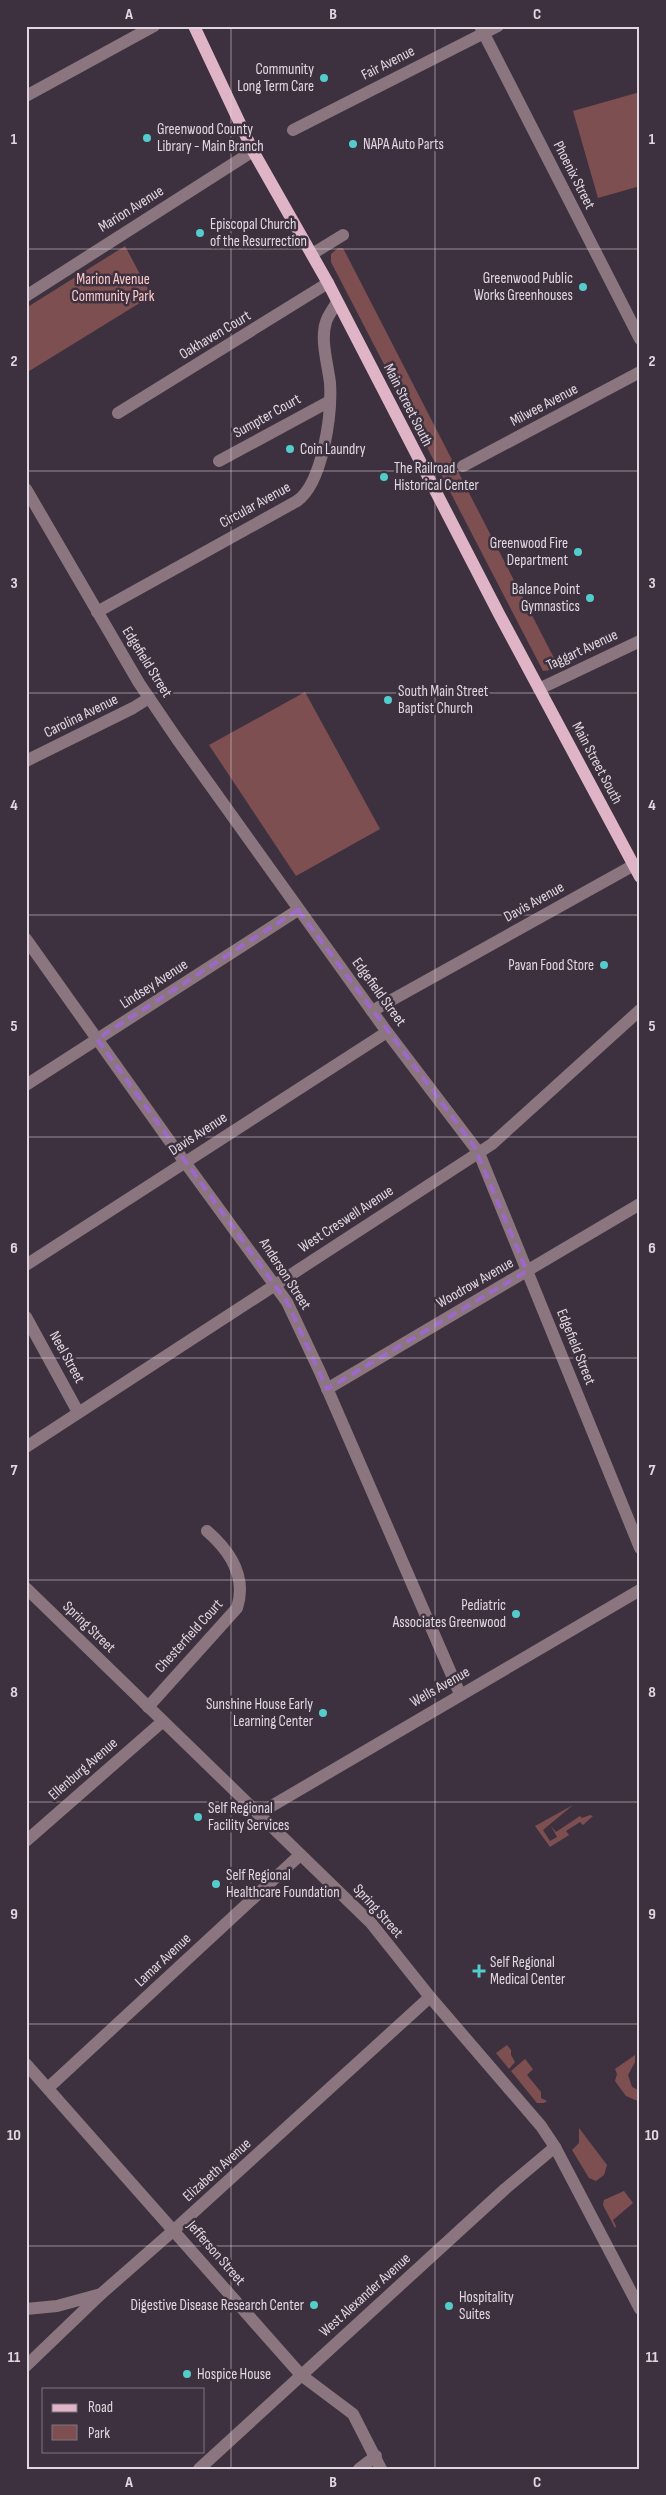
<svg xmlns="http://www.w3.org/2000/svg" width="666" height="2495" font-family="'Sofia Sans Condensed',sans-serif">
  <rect width="100%" height="100%" fill="#3e313f"/>
  <g fill="#7e4f51">
    <polygon points="640,92 640,186 598,198 573,111"/>
    <polygon points="125,246 150,293 143,301 26,373 26,308"/>
    <polygon points="338,248 343,248 555,660 555,667 551,670 543,671 331,262 331,254"/>
    <polygon points="305,692 380,829 296,876 209,745"/>
    <polygon points="573,1805 543,1830 550,1841 557,1837 551,1826 556,1832 580,1816 582,1818 590,1815 593,1816 583,1825 580,1822 566,1831 569,1835 550,1847 535,1826"/>
    <polygon points="507,2045 511,2050 511,2055 515,2062 509,2069 496,2053"/>
    <polygon points="635,2055 635,2062 628,2075 632,2087 640,2091 640,2102 626,2096 615,2081 617,2074 615,2069"/>
    <polygon points="525,2059 533,2069 527,2075 541,2092 541,2098 547,2101 544,2103 537,2103 511,2071"/>
    <polygon points="579,2128 607,2165 604,2175 596,2181 589,2178 572,2150 579,2143"/>
    <polygon points="624,2191 633,2203 613,2220 616,2226 615,2228 603,2205 604,2200"/>
  </g>
  <g fill="none" stroke-linecap="round" stroke-linejoin="round">
    <g stroke="#8b767f" stroke-width="12">
      <polyline points="480,26 640,339"/>
      <polyline points="26,96 154,26"/>
      <polyline points="293,130 498,26"/>
      <polyline points="312,254 343,235"/>
      <polyline points="26,296 253,151"/>
      <polyline points="118,413 328,283"/>
      <polyline points="219,461 330,401"/>
      <polyline points="463,466 640,372"/>
      <polyline points="26,489 139,683 177,739 387,1032 479,1153 640,1548"/>
      <path d="M97,612L297,501C323,483 332,413 330,383C328,365 320,340 326,322C328,315 334,308 337,302"/>
      <polyline points="539,689 640,641"/>
      <polyline points="26,761 133,708 149,698"/>
      <polyline points="26,939 176,1150 287,1302 320,1372 460,1694"/>
      <polyline points="372,1011 634,865"/>
      <polyline points="26,1085 298,910"/>
      <polyline points="26,1265 387,1032"/>
      <polyline points="26,1317 78,1412"/>
      <polyline points="327,1389 640,1204"/>
      <polyline points="26,1447 492,1144 640,1010"/>
      <polyline points="26,1588 371,1923 430,1997 541,2126 555,2147 640,2309"/>
      <path d="M148,1707L237,1608C247,1577 230,1551 207,1531"/>
      <polyline points="258,1814 640,1590"/>
      <polyline points="26,1841 162,1722"/>
      <polyline points="26,2064 301,2375 353,2414 381,2469"/>
      <polyline points="48,2088 300,1855"/>
      <polyline points="26,2309 57,2306 101,2294"/>
      <polyline points="26,2366 101,2294 174,2230 430,1997"/>
      <polyline points="199,2469 505,2189 555,2147"/>
      <polyline points="359,2469 376,2456"/>
    </g>
    <polyline stroke="#e0b4c7" stroke-width="12" points="194,26 253,151 328,283 499,614 640,877"/>
  </g>
  <path fill="none" stroke="#9e68cb" stroke-width="4" stroke-dasharray="10 6" stroke-linejoin="round" d="M298,910L474,1146L527,1271L327,1389L287,1302L97,1039Z"/>
  <path fill="none" stroke="#e0d8e0" stroke-width="1" stroke-opacity="0.55" d="M231,26V2469M435,26V2469M26,249H640M26,471H640M26,693H640M26,915H640M26,1137H640M26,1358H640M26,1580H640M26,1802H640M26,2024H640M26,2246H640"/>
  <g fill="#53cdcb" stroke="#3e313f" stroke-width="2">
    <circle cx="324" cy="78" r="5"/>
    <circle cx="147" cy="138" r="5"/>
    <circle cx="353" cy="144" r="5"/>
    <circle cx="200" cy="233" r="5"/>
    <circle cx="583" cy="287" r="5"/>
    <circle cx="290" cy="449" r="5"/>
    <circle cx="384" cy="477" r="5"/>
    <circle cx="578" cy="552" r="5"/>
    <circle cx="590" cy="598" r="5"/>
    <circle cx="388" cy="700" r="5"/>
    <circle cx="604" cy="965" r="5"/>
    <circle cx="516" cy="1614" r="5"/>
    <circle cx="323" cy="1713" r="5"/>
    <circle cx="198" cy="1817" r="5"/>
    <circle cx="216" cy="1884" r="5"/>
    <path d="M476.5 1963.5h5v5h5v5h-5v5h-5v-5h-5v-5h5z"/>
    <circle cx="314" cy="2305" r="5"/>
    <circle cx="449" cy="2306" r="5"/>
    <circle cx="187" cy="2374" r="5"/>
  </g>
  <g text-anchor="middle" dominant-baseline="central" stroke-width="5" stroke-linejoin="round" paint-order="stroke">
    <g font-size="15" fill="#e0d8e0" stroke="#3e313f">
      <text transform="translate(388 63) rotate(-27)">Fair Avenue</text>
      <text transform="translate(574 175) rotate(63)">Phoenix Street</text>
      <text transform="translate(131 209) rotate(-32)">Marion Avenue</text>
      <text transform="translate(215 335) rotate(-31)">Oakhaven Court</text>
      <text transform="translate(408 405) rotate(63)">Main Street South</text>
      <text transform="translate(544 405) rotate(-28)">Milwee Avenue</text>
      <text transform="translate(267 416) rotate(-29)">Sumpter Court</text>
      <text transform="translate(255 505) rotate(-29)">Circular Avenue</text>
      <text transform="translate(582 650) rotate(-25)">Taggart Avenue</text>
      <text transform="translate(147 662) rotate(58)">Edgefield Street</text>
      <text transform="translate(81 716) rotate(-26)">Carolina Avenue</text>
      <text transform="translate(597 763) rotate(62)">Main Street South</text>
      <text transform="translate(534 902) rotate(-29)">Davis Avenue</text>
      <text transform="translate(154 984) rotate(-33)">Lindsey Avenue</text>
      <text transform="translate(379 992) rotate(54)">Edgefield Street</text>
      <text transform="translate(198 1134) rotate(-33)">Davis Avenue</text>
      <text transform="translate(346 1219) rotate(-33)">West Creswell Avenue</text>
      <text transform="translate(285 1274) rotate(57)">Anderson Street</text>
      <text transform="translate(475 1283) rotate(-30)">Woodrow Avenue</text>
      <text transform="translate(576 1347) rotate(68)">Edgefield Street</text>
      <text transform="translate(67 1357) rotate(61)">Neel Street</text>
      <text transform="translate(89 1627) rotate(44)">Spring Street</text>
      <text transform="translate(189 1636) rotate(-48)">Chesterfield Court</text>
      <text transform="translate(440 1687) rotate(-30)">Wells Avenue</text>
      <text transform="translate(83 1769) rotate(-41)">Ellenburg Avenue</text>
      <text transform="translate(378 1911) rotate(48)">Spring Street</text>
      <text transform="translate(163 1960) rotate(-43)">Lamar Avenue</text>
      <text transform="translate(217 2170) rotate(-42)">Elizabeth Avenue</text>
      <text transform="translate(216 2253) rotate(49)">Jefferson Street</text>
      <text transform="translate(365 2295) rotate(-42)">West Alexander Avenue</text>
    </g>
    <g font-size="15" fill="#e0d8e0" stroke="#3e313f" text-anchor="start">
      <text x="314" y="69" text-anchor="end">Community<tspan x="314" dy="17">Long Term Care</tspan></text>
      <text x="157" y="129">Greenwood County<tspan x="157" dy="17">Library - Main Branch</tspan></text>
      <text x="363" y="144">NAPA Auto Parts</text>
      <text x="210" y="224">Episcopal Church<tspan x="210" dy="17">of the Resurrection</tspan></text>
      <text x="573" y="278" text-anchor="end">Greenwood Public<tspan x="573" dy="17">Works Greenhouses</tspan></text>
      <text x="300" y="449">Coin Laundry</text>
      <text x="394" y="468">The Railroad<tspan x="394" dy="17">Historical Center</tspan></text>
      <text x="568" y="543" text-anchor="end">Greenwood Fire<tspan x="568" dy="17">Department</tspan></text>
      <text x="580" y="589" text-anchor="end">Balance Point<tspan x="580" dy="17">Gymnastics</tspan></text>
      <text x="398" y="691">South Main Street<tspan x="398" dy="17">Baptist Church</tspan></text>
      <text x="594" y="965" text-anchor="end">Pavan Food Store</text>
      <text x="506" y="1605" text-anchor="end">Pediatric<tspan x="506" dy="17">Associates Greenwood</tspan></text>
      <text x="313" y="1704" text-anchor="end">Sunshine House Early<tspan x="313" dy="17">Learning Center</tspan></text>
      <text x="208" y="1808">Self Regional<tspan x="208" dy="17">Facility Services</tspan></text>
      <text x="226" y="1875">Self Regional<tspan x="226" dy="17">Healthcare Foundation</tspan></text>
      <text x="490" y="1962">Self Regional<tspan x="490" dy="17">Medical Center</tspan></text>
      <text x="459" y="2297">Hospitality<tspan x="459" dy="17">Suites</tspan></text>
      <text x="304" y="2305" text-anchor="end">Digestive Disease Research Center</text>
      <text x="197" y="2374">Hospice House</text>
    </g>
    <g font-size="15" fill="#fdcbcc" stroke="#3e313f">
      <text x="113" y="279">Marion Avenue<tspan x="113" dy="17">Community Park</tspan></text>
    </g>
  </g>
  <rect width="666" height="2495" fill="none" stroke="#3e313f" stroke-width="55"/>
  <rect x="42" y="2388" width="162" height="65" fill="#3e313f" stroke="#7f747f"/>
  <rect x="52" y="2404" width="25" height="8" fill="#e0b4c7" stroke="#7f747f"/>
  <text x="88" y="2412" font-size="15" fill="#e0d8e0">Road</text>
  <rect x="52" y="2425" width="25" height="15" fill="#7e4f51" stroke="#7f747f"/>
  <text x="88" y="2438" font-size="15" fill="#e0d8e0">Park</text>
  <rect x="28" y="28" width="610" height="2440" fill="none" stroke="#e0d8e0" stroke-width="2"/>
  <g font-size="16" text-anchor="middle" font-weight="bold" fill="#e0d8e0">
    <text x="129" y="19">A</text>
    <text x="333" y="19">B</text>
    <text x="537" y="19">C</text>
    <text x="14" y="144">1</text>
    <text x="652" y="144">1</text>
    <text x="14" y="366">2</text>
    <text x="652" y="366">2</text>
    <text x="14" y="588">3</text>
    <text x="652" y="588">3</text>
    <text x="14" y="810">4</text>
    <text x="652" y="810">4</text>
    <text x="14" y="1031">5</text>
    <text x="652" y="1031">5</text>
    <text x="14" y="1253">6</text>
    <text x="652" y="1253">6</text>
    <text x="14" y="1475">7</text>
    <text x="652" y="1475">7</text>
    <text x="14" y="1697">8</text>
    <text x="652" y="1697">8</text>
    <text x="14" y="1919">9</text>
    <text x="652" y="1919">9</text>
    <text x="14" y="2140">10</text>
    <text x="652" y="2140">10</text>
    <text x="14" y="2362">11</text>
    <text x="652" y="2362">11</text>
    <text x="129" y="2487">A</text>
    <text x="333" y="2487">B</text>
    <text x="537" y="2487">C</text>
  </g>
</svg>
